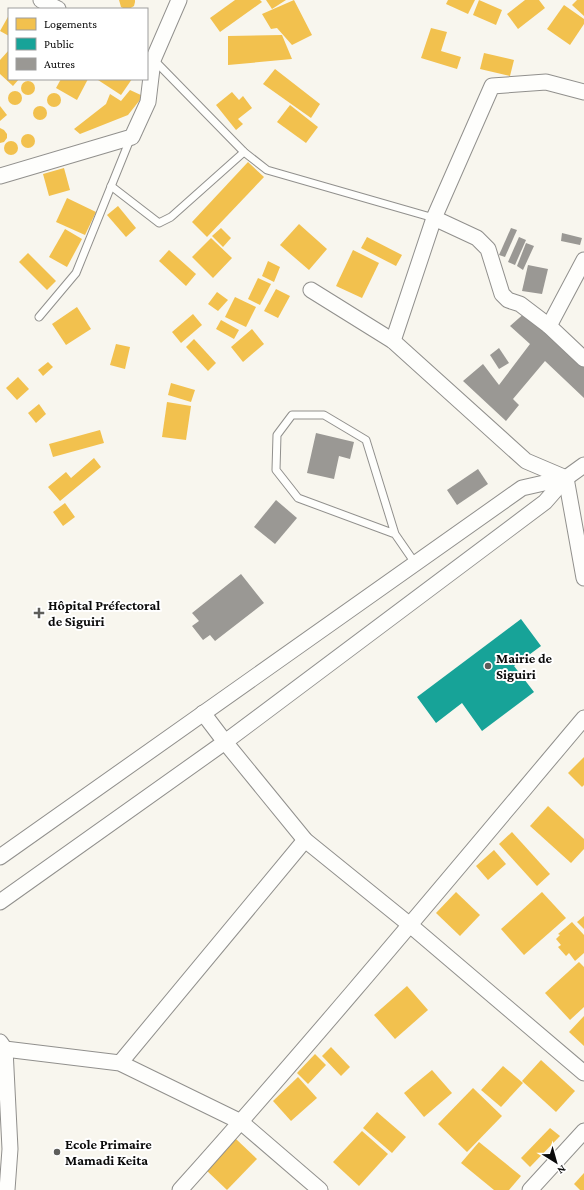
<svg xmlns="http://www.w3.org/2000/svg" width="584" height="1190" font-family="'Crimson Pro',serif">
  <rect width="100%" height="100%" fill="#f8f6ee"/>
  <g fill="#f2c14e">
    <polygon points="119,0 135,0 135,2 134,6 129,9 125,9 121,7"/>
    <polygon points="235,0 260,0 262,2 220,32 210,18"/>
    <polygon points="266,0 286,0 272,9"/>
    <polygon points="294,0 312,35 292,45 277,28 271,29 262,14"/>
    <polygon points="448,0 475,0 468,14 446,4"/>
    <polygon points="479,0 502,10 496,25 473,15"/>
    <polygon points="525,0 539,0 545,8 518,29 507,14"/>
    <polygon points="577,0 584,0 584,16 572,5"/>
    <polygon points="564,5 584,19 584,24 570,45 547,29"/>
    <polygon points="9,15 9,36 0,31"/>
    <polygon points="431,28 447,32 441,51 461,57 457,69 421,58"/>
    <polygon points="282,35 292,59 228,65 228,36"/>
    <polygon points="9,50 9,79 19,79 13,86 0,74 0,60"/>
    <polygon points="484,53 514,60 510,76 480,69"/>
    <polygon points="275,69 320,104 311,118 263,84"/>
    <polygon points="61,79 88,79 77,100 56,88"/>
    <polygon points="99,79 132,79 121,95 98,80"/>
    <circle cx="28" cy="88" r="7"/>
    <polygon points="130,90 143,96 128,115 80,134 74,129 106,104 110,94 121,101"/>
    <circle cx="15" cy="98" r="7"/>
    <polygon points="232,92 239,100 243,96 252,108 238,119 243,124 236,130 216,105"/>
    <circle cx="54" cy="100" r="7"/>
    <polygon points="290,105 318,127 306,143 277,122"/>
    <circle cx="40" cy="113" r="7"/>
    <polygon points="0,106 7,115 0,121"/>
    <polygon points="0,128 4,130 7,134 7,138 4,142 0,143"/>
    <circle cx="28" cy="141" r="7"/>
    <circle cx="11" cy="148" r="7"/>
    <polygon points="248,162 264,177 207,237 192,222"/>
    <polygon points="64,168 70,190 49,196 43,174"/>
    <polygon points="67,198 96,212 85,235 56,222"/>
    <polygon points="118,206 136,228 126,237 107,215"/>
    <polygon points="299,224 327,249 309,270 280,245"/>
    <polygon points="221,228 231,238 223,247 212,236"/>
    <polygon points="65,229 82,239 67,267 49,257"/>
    <polygon points="367,237 402,255 396,266 361,248"/>
    <polygon points="211,238 232,258 213,278 192,257"/>
    <polygon points="169,250 196,274 186,286 159,261"/>
    <polygon points="353,250 379,263 362,298 336,286"/>
    <polygon points="28,253 56,281 47,290 19,262"/>
    <polygon points="268,261 280,267 274,282 262,276"/>
    <polygon points="258,278 271,284 260,305 248,299"/>
    <polygon points="276,289 290,296 278,318 264,311"/>
    <polygon points="217,292 228,300 218,311 208,304"/>
    <polygon points="235,297 256,307 246,327 225,317"/>
    <polygon points="77,307 91,329 66,345 52,324"/>
    <polygon points="193,314 202,325 181,343 172,332"/>
    <polygon points="221,320 239,330 234,339 216,329"/>
    <polygon points="252,329 264,344 243,362 231,347"/>
    <polygon points="194,339 216,363 208,371 186,347"/>
    <polygon points="116,344 130,347 125,369 110,365"/>
    <polygon points="48,362 53,367 43,376 38,370"/>
    <polygon points="18,377 29,389 17,400 6,388"/>
    <polygon points="171,383 195,390 191,402 168,395"/>
    <polygon points="167,402 191,406 186,440 162,437"/>
    <polygon points="39,404 46,414 36,423 28,413"/>
    <polygon points="100,430 104,443 53,457 49,444"/>
    <polygon points="94,458 101,467 60,501 48,487 66,472 71,478"/>
    <polygon points="65,503 75,517 63,526 53,512"/>
    <polygon points="584,757 584,785 582,787 568,773"/>
    <polygon points="548,806 584,839 584,849 571,863 530,826"/>
    <polygon points="512,832 550,874 537,886 499,844"/>
    <polygon points="494,850 506,864 488,880 476,866"/>
    <polygon points="456,892 480,915 460,936 436,913"/>
    <polygon points="542,892 566,918 524,955 501,929"/>
    <polygon points="584,916 584,929 577,922"/>
    <polygon points="572,922 584,935 584,953 575,961 569,953 566,956 558,947 561,945 556,939 560,935 558,934"/>
    <polygon points="579,962 584,967 584,1007 570,1020 545,993"/>
    <polygon points="407,986 428,1010 395,1039 374,1015"/>
    <polygon points="584,1016 584,1046 569,1032"/>
    <polygon points="331,1047 350,1067 341,1076 322,1056"/>
    <polygon points="315,1054 326,1065 308,1084 297,1073"/>
    <polygon points="541,1060 575,1091 556,1112 522,1081"/>
    <polygon points="503,1066 523,1083 501,1107 481,1090"/>
    <polygon points="432,1070 452,1093 424,1117 404,1093"/>
    <polygon points="298,1077 317,1098 291,1121 273,1101"/>
    <polygon points="473,1088 502,1116 467,1152 438,1124"/>
    <polygon points="377,1112 406,1137 392,1153 363,1128"/>
    <polygon points="550,1128 560,1136 530,1167 521,1158"/>
    <polygon points="362,1131 388,1154 359,1186 333,1162"/>
    <polygon points="236,1139 257,1159 227,1190 206,1170"/>
    <polygon points="479,1142 521,1176 509,1190 494,1190 461,1163"/>
    <polygon points="584,1173 584,1190 580,1190 574,1184"/>
  </g>
  <polygon fill="#17a398" points="521,619 541,646 514,666 534,692 482,731 462,703 436,723 417,697"/>
  <g fill="#9a9894">
    <polygon points="511,228 517,230 505,257 499,255"/>
    <polygon points="562,233 582,238 580,245 561,241"/>
    <polygon points="519,237 526,240 515,265 508,262"/>
    <polygon points="526,243 534,246 523,270 517,266"/>
    <polygon points="528,265 548,269 542,294 522,291"/>
    <polygon points="527,311 584,365 584,398 545,361 513,399 519,405 506,421 463,381 483,364 499,385 530,344 510,326"/>
    <polygon points="499,348 509,363 499,369 490,355"/>
    <polygon points="316,433 354,442 350,459 339,456 334,479 307,473"/>
    <polygon points="478,469 488,484 457,505 447,490"/>
    <polygon points="276,500 297,518 275,544 254,527"/>
    <polygon points="241,574 264,603 215,641 210,635 203,640 192,626 199,621 192,613"/>
  </g>
  <g fill="none" stroke-linecap="round" stroke-linejoin="round">
    <g stroke="#91908d" stroke-width="9">
      <g id="lane">
        <polyline points="154,60 244,152 267,170 434,218"/>
        <polyline points="111,186 159,223 171,217 244,152"/>
        <polyline points="39,317 76,273 131,137"/>
        <polyline points="395,534 298,498 276,470 277,435 292,415 324,415 366,440 395,534 415,563"/>
      </g>
    </g>
    <g stroke="#91908d" stroke-width="17">
      <g id="street">
        <polyline points="41,0 58,9"/>
        <polyline points="0,176 132,137 148,102 153,60 179,0"/>
        <polyline points="434,218 477,238 488,249 502,294 508,300 520,304 549,326 584,359"/>
        <polyline points="311,290 393,341 526,461 566,478"/>
        <polyline points="549,326 584,260"/>
        <polyline points="393,341 434,218 492,86 546,82 584,92"/>
        <polyline points="566,478 584,578"/>
        <polyline points="203,713 225,742 305,840 410,925 584,1073"/>
        <polyline points="0,857 522,488 566,478"/>
        <polyline points="0,902 225,742 545,502 566,478 584,465"/>
        <polyline points="0,1042 5,1049 120,1063 241,1122 320,1190"/>
        <polyline points="5,1049 10,1149 7,1190"/>
        <polyline points="120,1063 305,840"/>
        <path d="M180,1190C318,1036 451,876 584,718"/>
        <polyline points="530,1190 584,1131"/>
      </g>
    </g>
    <use href="#lane" stroke="#fefefc" stroke-width="7"/>
    <use href="#street" stroke="#fefefc" stroke-width="15"/>
  </g>
  <g fill="#5d5d5a" stroke="#fff" stroke-width="1.5">
    <path d="M37 607h4v4h4v4h-4v4h-4v-4h-4v-4h4z"/>
    <circle cx="488" cy="666" r="4"/>
    <circle cx="57" cy="1152" r="4"/>
  </g>
  <g text-anchor="middle" dominant-baseline="central" stroke-width="4" stroke-linejoin="round" paint-order="stroke">
    <g font-size="14" font-weight="bold" fill="#0a0a0a" stroke="#fff" text-anchor="start">
      <text x="48" y="605">Hôpital Préfectoral<tspan x="48" dy="16">de Siguiri</tspan></text>
      <text x="496" y="658">Mairie de<tspan x="496" dy="16">Siguiri</tspan></text>
      <text x="65" y="1144">Ecole Primaire<tspan x="65" dy="16">Mamadi Keita</tspan></text>
    </g>
  </g>
  <rect x="8" y="8" width="140" height="72" fill="#ffffff" stroke="#9d9d9d"/>
  <rect x="16" y="18" width="20" height="12" fill="#f2c14e" stroke="#9d9d9d"/>
  <text x="44" y="28" font-size="12" fill="#0a0a0a">Logements</text>
  <rect x="16" y="38" width="20" height="12" fill="#17a398" stroke="#9d9d9d"/>
  <text x="44" y="48" font-size="12" fill="#0a0a0a">Public</text>
  <rect x="16" y="58" width="20" height="12" fill="#9a9894" stroke="#9d9d9d"/>
  <text x="44" y="68" font-size="12" fill="#0a0a0a">Autres</text>
  <g transform="translate(556 1162) rotate(143)" stroke="#ffffff" stroke-width="3" paint-order="stroke">
  <path d="M0-3L7 15L0 10L-7 15Z" fill="#0a0a0a"/>
  <text y="-6" font-size="11" font-weight="bold" text-anchor="middle" fill="#0a0a0a">N</text>
  </g>
</svg>
